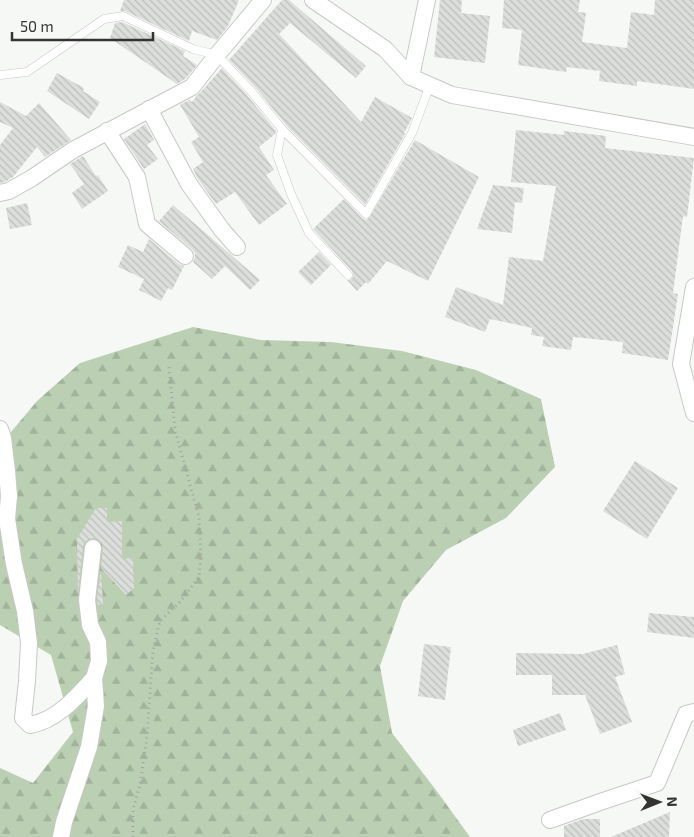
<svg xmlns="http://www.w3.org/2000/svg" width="694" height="837" font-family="'Exo 2',sans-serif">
  <defs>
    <pattern id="forest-firs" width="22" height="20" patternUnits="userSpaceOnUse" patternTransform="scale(1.25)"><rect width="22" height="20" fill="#bbd0b3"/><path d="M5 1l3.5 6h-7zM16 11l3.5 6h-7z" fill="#a1b39a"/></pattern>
    <pattern id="building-back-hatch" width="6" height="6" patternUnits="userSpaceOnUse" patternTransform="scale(1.25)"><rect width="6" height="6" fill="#dcdedb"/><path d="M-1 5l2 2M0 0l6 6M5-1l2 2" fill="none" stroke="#bdbfbc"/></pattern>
  </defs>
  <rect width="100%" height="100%" fill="#f6f8f5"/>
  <polygon fill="url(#forest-firs)" points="193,327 261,340 331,342 402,351 476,370 541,399 555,467 506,518 446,550 403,601 380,666 392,733 436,790 470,837 0,837 0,768 33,783 73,732 51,655 0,625 0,445 37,401 80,363"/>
  <g fill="url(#building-back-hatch)">
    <polygon points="124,0 239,0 228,26 217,40 192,31 189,41 125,11 120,11"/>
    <polygon points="282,0 289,0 366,66 356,78 290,23 279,34 361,122 375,97 412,118 404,133 405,134 365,205 286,125 255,87 229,60"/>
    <polygon points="440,0 462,0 461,13 490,16 485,63 434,57"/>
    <polygon points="504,0 580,0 578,12 586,13 582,42 627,48 631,12 654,15 655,0 694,0 694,89 637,81 637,86 599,81 600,71 567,67 566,72 518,65 522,30 502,28"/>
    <polygon points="122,22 185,51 183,56 197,65 185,79 177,84 110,38 115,23"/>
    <polygon points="222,68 247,95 276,131 275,134 259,147 274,170 266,175 287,204 259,225 235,192 216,204 198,179 193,169 203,162 191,142 199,137 180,105 189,100 192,102 196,97 196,96 200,93"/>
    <polygon points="57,73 84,88 83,91 100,102 89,119 47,91"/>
    <polygon points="0,102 26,116 39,103 71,140 45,157 37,147 13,177 5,182 0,183 0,145 13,128 0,122"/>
    <polygon points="145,124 154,140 147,145 158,159 144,169 124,139"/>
    <polygon points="516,130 564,135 564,131 606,136 605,148 694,158 687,217 683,216 673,293 678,294 668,360 622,353 623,342 573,337 571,350 542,346 544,337 531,335 532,328 490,319 485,332 445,317 456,287 503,305 509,257 543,261 556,186 511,182"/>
    <polygon points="415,140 479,177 428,281 387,261 368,284 366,282 357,291 347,280 350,280 353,277 352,271 313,229 344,199 362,218 366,220 369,218"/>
    <polygon points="83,156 96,176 98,175 108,191 82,209 72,193 84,184 70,164"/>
    <polygon points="493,185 524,188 522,203 515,202 512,233 477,229"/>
    <polygon points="27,203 32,225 10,229 6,208"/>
    <polygon points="173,205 230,254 260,280 250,290 225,266 212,279 193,262 195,257 195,253 192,249 159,221"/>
    <polygon points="149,239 179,264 184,266 172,290 168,288 161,301 139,290 144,279 118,267 128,245 143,252"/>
    <polygon points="319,252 331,265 311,285 298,272"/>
    <polygon points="635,461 678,488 647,539 603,511"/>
    <polygon points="96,508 107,508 107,522 122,521 122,559 133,558 134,588 126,595 101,568 103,549 102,544 99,540 94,538 89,539 85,542 83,546 78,594 77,539"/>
    <polygon points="101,569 103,604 98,605 97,600"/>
    <polygon points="649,613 694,617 694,638 647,632"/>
    <polygon points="424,644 451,647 445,700 418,696"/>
    <polygon points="617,645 625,674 615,677 632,722 600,734 585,695 552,695 552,675 516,675 516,653 583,654"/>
    <polygon points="560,713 566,730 518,746 513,730"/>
    <polygon points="670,812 669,837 611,837"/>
    <polygon points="583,819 600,819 600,837 564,837 564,826"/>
  </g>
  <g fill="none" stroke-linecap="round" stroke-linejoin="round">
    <g stroke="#c7c9c6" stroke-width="9">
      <g id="service">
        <polyline points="0,75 27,72 104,19 123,16 193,49 217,55 251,91 282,129 277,155 291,194 309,233 348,275"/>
        <polyline points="282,129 366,214 412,133 430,85"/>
      </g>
    </g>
    <g stroke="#c7c9c6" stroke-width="18">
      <g id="minor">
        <polyline points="313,0 385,49 411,77 452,95 694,137"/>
        <polyline points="411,77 427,0"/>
        <polyline points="149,109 189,184 222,230 237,247"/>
        <polyline points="107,131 137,177 147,224 185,256"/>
        <polyline points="0,193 9,191 32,178 73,150 192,87 217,55 263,0"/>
        <polyline points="694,287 681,364 694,413"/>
        <path d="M0,429L3,438L7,471L9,496L7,519L14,564L25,611L29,643L27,681L23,718L30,725C56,721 77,697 94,678"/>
        <polyline points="550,820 603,801 657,783 686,714 694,712"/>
        <polyline points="61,837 64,822 89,747 96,706 94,678 99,661 98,642 90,625 87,600 93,548"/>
      </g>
    </g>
    <polyline stroke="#a1a3a1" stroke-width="3" stroke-dasharray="1 4" stroke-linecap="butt" points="133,837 133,810 140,785 147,737 153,650 160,621 179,603 199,577 201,555 199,517 175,430 169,367"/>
    <use href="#service" stroke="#fff" stroke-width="8"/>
    <use href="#minor" stroke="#fff" stroke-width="16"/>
  </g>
  <g transform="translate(659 802) rotate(89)" stroke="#f6f8f5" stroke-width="4" paint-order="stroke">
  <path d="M0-4L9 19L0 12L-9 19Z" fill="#323332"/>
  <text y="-8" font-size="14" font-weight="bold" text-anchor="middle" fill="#323332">N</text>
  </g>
  <path d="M12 32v8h141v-8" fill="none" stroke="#323332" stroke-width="2.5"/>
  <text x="20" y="32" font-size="15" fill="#323332" stroke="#f6f8f5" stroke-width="4" paint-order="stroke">50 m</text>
</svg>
